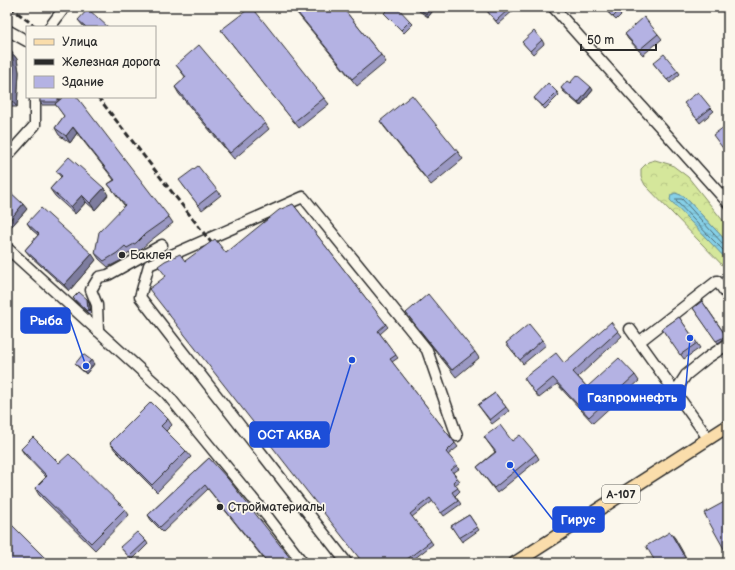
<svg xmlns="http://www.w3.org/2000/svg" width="735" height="570" font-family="'Balsamiq Sans',sans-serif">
  <defs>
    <pattern id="forest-crowns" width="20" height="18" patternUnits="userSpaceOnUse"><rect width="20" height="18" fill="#d5e79b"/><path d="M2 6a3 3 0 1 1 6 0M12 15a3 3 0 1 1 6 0" fill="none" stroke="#b7c686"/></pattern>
    <pattern id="water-waves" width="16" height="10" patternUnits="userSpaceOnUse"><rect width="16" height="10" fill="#86d0e7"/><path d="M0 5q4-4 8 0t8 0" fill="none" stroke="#74b3c6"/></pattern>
  </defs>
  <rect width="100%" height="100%" fill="#fbf7ec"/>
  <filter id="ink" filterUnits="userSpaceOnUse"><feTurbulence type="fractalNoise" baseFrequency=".025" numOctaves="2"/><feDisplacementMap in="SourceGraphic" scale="8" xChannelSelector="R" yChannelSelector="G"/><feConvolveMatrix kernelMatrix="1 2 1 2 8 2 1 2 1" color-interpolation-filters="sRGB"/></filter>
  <g filter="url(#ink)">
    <polygon fill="url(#forest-crowns)" stroke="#808963" points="655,160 672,165 688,177 728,227 728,243 684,196 728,261 728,271 645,185 641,177 641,169 648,162"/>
    <polygon fill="url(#water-waves)" stroke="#628e9c" points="675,193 684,196 728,243 728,261 670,200 671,195"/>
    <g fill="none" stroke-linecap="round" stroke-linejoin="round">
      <polyline stroke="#4f6d76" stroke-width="1" points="728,246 723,244 682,199 676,199 676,201 710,237 728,255"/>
      <g stroke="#2b2b2b" stroke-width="13">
        <g id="minor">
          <polyline points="553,7 728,203"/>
          <polyline points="50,27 65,7"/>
          <polyline points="7,30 27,41"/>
          <polyline points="7,154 10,153 35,125 35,97"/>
          <polyline points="7,248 166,393 267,516 303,563"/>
          <polyline points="630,329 708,438"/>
          <polyline points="98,331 97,305 91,290 99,277 108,275 162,245"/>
          <polyline points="639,342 717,281 728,296"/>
          <polyline points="675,392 686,375 707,358 728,344"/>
          <polyline points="347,563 140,297 149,265 303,197 427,350 457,436"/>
        </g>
      </g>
      <g stroke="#2b2b2b" stroke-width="15">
        <polyline id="major" points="515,563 728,426"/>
      </g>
      <use href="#minor" stroke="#fbf7ec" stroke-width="10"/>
      <use href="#major" stroke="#faddab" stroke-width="12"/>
      <g stroke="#2b2b2b" stroke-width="3" stroke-dasharray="6 3" stroke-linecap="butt">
        <polyline points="10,7 36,27"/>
        <polyline points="98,97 217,250"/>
      </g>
    </g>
    <g fill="#9b99c3" stroke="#2b2b2b">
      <polygon points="292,7 342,7 381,55 386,62 357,86"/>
      <polygon points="417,7 436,7 428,17 419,11"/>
      <polygon points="491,7 512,7 514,10 498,24 487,11"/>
      <polygon points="602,7 623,7 625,11 616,20"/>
      <polygon points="384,13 410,21 413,24 404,33"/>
      <polygon points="78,20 108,27 84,27"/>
      <polygon points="221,30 324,98 329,104 299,128"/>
      <polygon points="625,34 658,34 662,39 643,55 628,39"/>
      <polygon points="542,40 544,44 533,54 522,42"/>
      <polygon points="7,46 17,59 19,72 17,107 7,107"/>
      <polygon points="653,63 678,71 680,74 670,83"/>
      <polygon points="176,65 265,123 269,129 234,159 179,94 175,87 186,78"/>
      <polygon points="561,88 593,90 580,106 563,91"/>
      <polygon points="557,92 559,95 545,109 536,101 534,98"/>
      <polygon points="40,97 60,97 60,100 169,217 173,223 150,241 141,249 131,255 129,252 122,260 108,267 99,259 95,253 124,205 108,184 114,180 77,133 70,143 59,135 55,128 64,116 56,105 42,105 40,102"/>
      <polygon points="687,106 711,108 714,111 700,123"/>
      <polygon points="380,121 458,152 463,159 431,185 385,128"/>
      <polygon points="56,171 108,195 95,210 86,202 75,214 55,196 50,189 61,177"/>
      <polygon points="183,185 217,190 221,195 202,210"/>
      <polygon points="7,189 27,209 12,226 7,221"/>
      <polygon points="293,204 388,327 380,334 398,358 392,362 458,447 448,455 459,469 453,473 460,481 455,485 460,491 455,496 461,504 444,516 433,501 412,517 433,544 409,563 362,563 185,261 226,253"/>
      <polygon points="27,223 96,260 69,291 30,256 25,250 38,235 32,230"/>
      <polygon points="73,298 87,299 89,302 91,312 89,314 76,302"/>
      <polygon points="702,301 727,337 718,343 693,308"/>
      <polygon points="406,313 475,352 479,358 456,377"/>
      <polygon points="679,317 700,348 684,359 662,329"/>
      <polygon points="618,331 622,336 578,377 587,387 635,375 639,381 593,423 557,384 539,398 524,378 564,363"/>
      <polygon points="542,340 546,345 523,364 506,343"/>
      <polygon points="75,364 94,364 86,374 78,367"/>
      <polygon points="495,393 509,411 492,424 478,405"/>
      <polygon points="168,419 172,425 166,431 186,451 191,457 157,492 115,450 110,443"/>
      <polygon points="484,437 512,441 536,454 539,459 497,493 477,467 495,452"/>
      <polygon points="21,449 59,463 125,509 129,515 95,550 39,495 35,488 46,477 25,455"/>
      <polygon points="209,458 294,563 267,563 208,489 163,532 151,520 148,515"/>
      <polygon points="469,515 479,530 462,542 451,526"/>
      <polygon points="146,541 148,544 132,560 120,547"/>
    </g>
    <g fill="#7e7d9f" stroke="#2b2b2b">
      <polygon points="431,7 436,7 428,17 426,14"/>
      <polygon points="12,53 17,59 19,72 17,107 12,101"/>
      <polygon points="591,87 593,90 580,106 578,103"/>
      <polygon points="58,97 60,97 60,105 58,102"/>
      <polygon points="73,127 77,133 70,143 66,136"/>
      <polygon points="104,188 108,195 95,210 90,203"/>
      <polygon points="82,195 86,202 75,214 71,207"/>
      <polygon points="23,204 27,209 12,226 9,221"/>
      <polygon points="92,254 96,260 69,291 64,285"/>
      <polygon points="87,299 89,302 91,312 88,309"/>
      <polygon points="91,360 94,364 86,374 83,370"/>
      <polygon points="670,532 675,538 689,563 688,563"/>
    </g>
    <g fill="#b4b2e3" stroke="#2b2b2b">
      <polygon points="251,7 252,7 324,98 294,122 221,30"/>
      <polygon points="293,7 342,7 381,55 352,79"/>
      <polygon points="390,7 397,7 410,21 401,30 384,13"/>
      <polygon points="417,7 431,7 426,14"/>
      <polygon points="491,7 511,7 496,21 487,11"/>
      <polygon points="603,7 623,7 613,17"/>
      <polygon points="88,9 108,27 86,27 78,20"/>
      <polygon points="644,17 658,34 639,50 625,34"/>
      <polygon points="534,31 542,40 530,51 522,42"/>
      <polygon points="199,45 265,123 230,153 175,87 186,77 176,65"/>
      <polygon points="7,46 12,53 14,66 12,101 7,101"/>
      <polygon points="664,54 678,71 667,80 653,63"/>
      <polygon points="577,75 591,87 578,103 561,88 567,81 570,83"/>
      <polygon points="548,83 557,92 543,106 534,98"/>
      <polygon points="698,92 711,108 697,119 684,103"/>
      <polygon points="412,95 458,152 426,178 380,121"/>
      <rect x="40" y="97" width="18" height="5"/>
      <polygon points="63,97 77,97 169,217 145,234 136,243 127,248 125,246 117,253 104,261 95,253 99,232 125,205 108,184 115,180 73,127 66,136 55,128 64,116 55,104"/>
      <polygon points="728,124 728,155 713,135"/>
      <polygon points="69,157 104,188 90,203 82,195 71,207 50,189 62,176 56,171"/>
      <polygon points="198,166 217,190 198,205 179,180"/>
      <polygon points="7,189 23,204 9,221 7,219"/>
      <polygon points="293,204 386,324 378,331 396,355 390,359 455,443 446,452 457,465 451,470 457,478 453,482 458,488 452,492 458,501 441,513 430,498 410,514 431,541 402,563 363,563 149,289 166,276 158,266 165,261 180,254 185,261 215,239 226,253 279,210"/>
      <polygon points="41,208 92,254 64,285 25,250 39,234 27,223"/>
      <polygon points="79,292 87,299 88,309 87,311 73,298"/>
      <polygon points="428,294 475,352 452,370 406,313"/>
      <polygon points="702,301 726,336 716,341 693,308"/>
      <polygon points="679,317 697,343 680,355 662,329"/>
      <polygon points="611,322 618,331 573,372 587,387 619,358 635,375 589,417 553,378 535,393 524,378 556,353 564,363"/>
      <polygon points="529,324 542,340 520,360 506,343"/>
      <polygon points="83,354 91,360 83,370 75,364"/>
      <polygon points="495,393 506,407 490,420 478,405"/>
      <polygon points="151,402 168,419 161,426 186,451 152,485 110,443"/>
      <polygon points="500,425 512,441 520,435 536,454 494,488 477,467 496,452 484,437"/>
      <polygon points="33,437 59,463 69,454 125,509 91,543 35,488 47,476 21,449"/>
      <polygon points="209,458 228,479 294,563 268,563 205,485 160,527 148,515"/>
      <polygon points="728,500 728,556 704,513"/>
      <polygon points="469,515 477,527 459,538 451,526"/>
      <polygon points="7,520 50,563 7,563"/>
      <polygon points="137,532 146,541 129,557 120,547"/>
      <polygon points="670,532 688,563 656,563 646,546"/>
    </g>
  </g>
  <g fill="#2b2b2b" stroke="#fbf7ec" stroke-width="1.5">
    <circle cx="122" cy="255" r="4"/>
    <circle cx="220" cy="507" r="4"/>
  </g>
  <g text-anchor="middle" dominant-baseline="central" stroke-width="3.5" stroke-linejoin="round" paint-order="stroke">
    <rect fill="#fbf7ec" stroke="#696865" stroke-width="1" x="602" y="485" width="38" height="18" rx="3"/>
    <g font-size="11" font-weight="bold" fill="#2b2b2b">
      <text x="621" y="494">А-107</text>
    </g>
    <g font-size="12" fill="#2b2b2b" stroke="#fbf7ec" text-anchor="start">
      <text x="130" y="255">Баклея</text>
      <text x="228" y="507">Стройматериалы</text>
    </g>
  </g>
  <path fill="none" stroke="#1d4ed8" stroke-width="1.5" d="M86 366L70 320M690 338L685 397M352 360L329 434M510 465L553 520"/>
  <g fill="#1d4ed8" stroke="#fbf7ec" stroke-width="1.5">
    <circle cx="86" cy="366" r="4"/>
    <circle cx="690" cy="338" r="4"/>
    <circle cx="352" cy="360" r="4"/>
    <circle cx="510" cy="465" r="4"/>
  </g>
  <g fill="#1d4ed8" stroke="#1d4ed8" stroke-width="1.5">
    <rect x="21" y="308" width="49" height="25" rx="4"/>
    <rect x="579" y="385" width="106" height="25" rx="4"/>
    <rect x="250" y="422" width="79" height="25" rx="4"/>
    <rect x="553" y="507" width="51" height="25" rx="4"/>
  </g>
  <g font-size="13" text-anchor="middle" font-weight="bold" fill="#fff">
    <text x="46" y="325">Рыба</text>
    <text x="632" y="402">Газпромнефть</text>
    <text x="289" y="439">ОСТ АКВА</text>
    <text x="578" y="524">Гирус</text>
  </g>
  <rect width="735" height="570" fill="none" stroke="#fbf7ec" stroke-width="24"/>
  <rect x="12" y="12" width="711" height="546" fill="none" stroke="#2b2b2b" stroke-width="1.5" filter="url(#ink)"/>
  <rect x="26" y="26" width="130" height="72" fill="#fbf7ec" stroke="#a8a59f"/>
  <rect x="34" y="39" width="20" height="6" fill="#faddab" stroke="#a8a59f"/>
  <text x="62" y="46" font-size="12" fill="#2b2b2b">Улица</text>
  <rect x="34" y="59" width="20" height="6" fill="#2b2b2b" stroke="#a8a59f"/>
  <text x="62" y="66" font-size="12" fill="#2b2b2b">Железная дорога</text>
  <rect x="34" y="76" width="20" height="12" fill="#b4b2e3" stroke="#a8a59f"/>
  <text x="62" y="86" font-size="12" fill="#2b2b2b">Здание</text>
  <path d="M581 44v6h75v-6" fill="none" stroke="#2b2b2b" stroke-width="2"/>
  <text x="587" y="44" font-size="12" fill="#2b2b2b" stroke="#fbf7ec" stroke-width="3" paint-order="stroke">50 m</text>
</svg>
